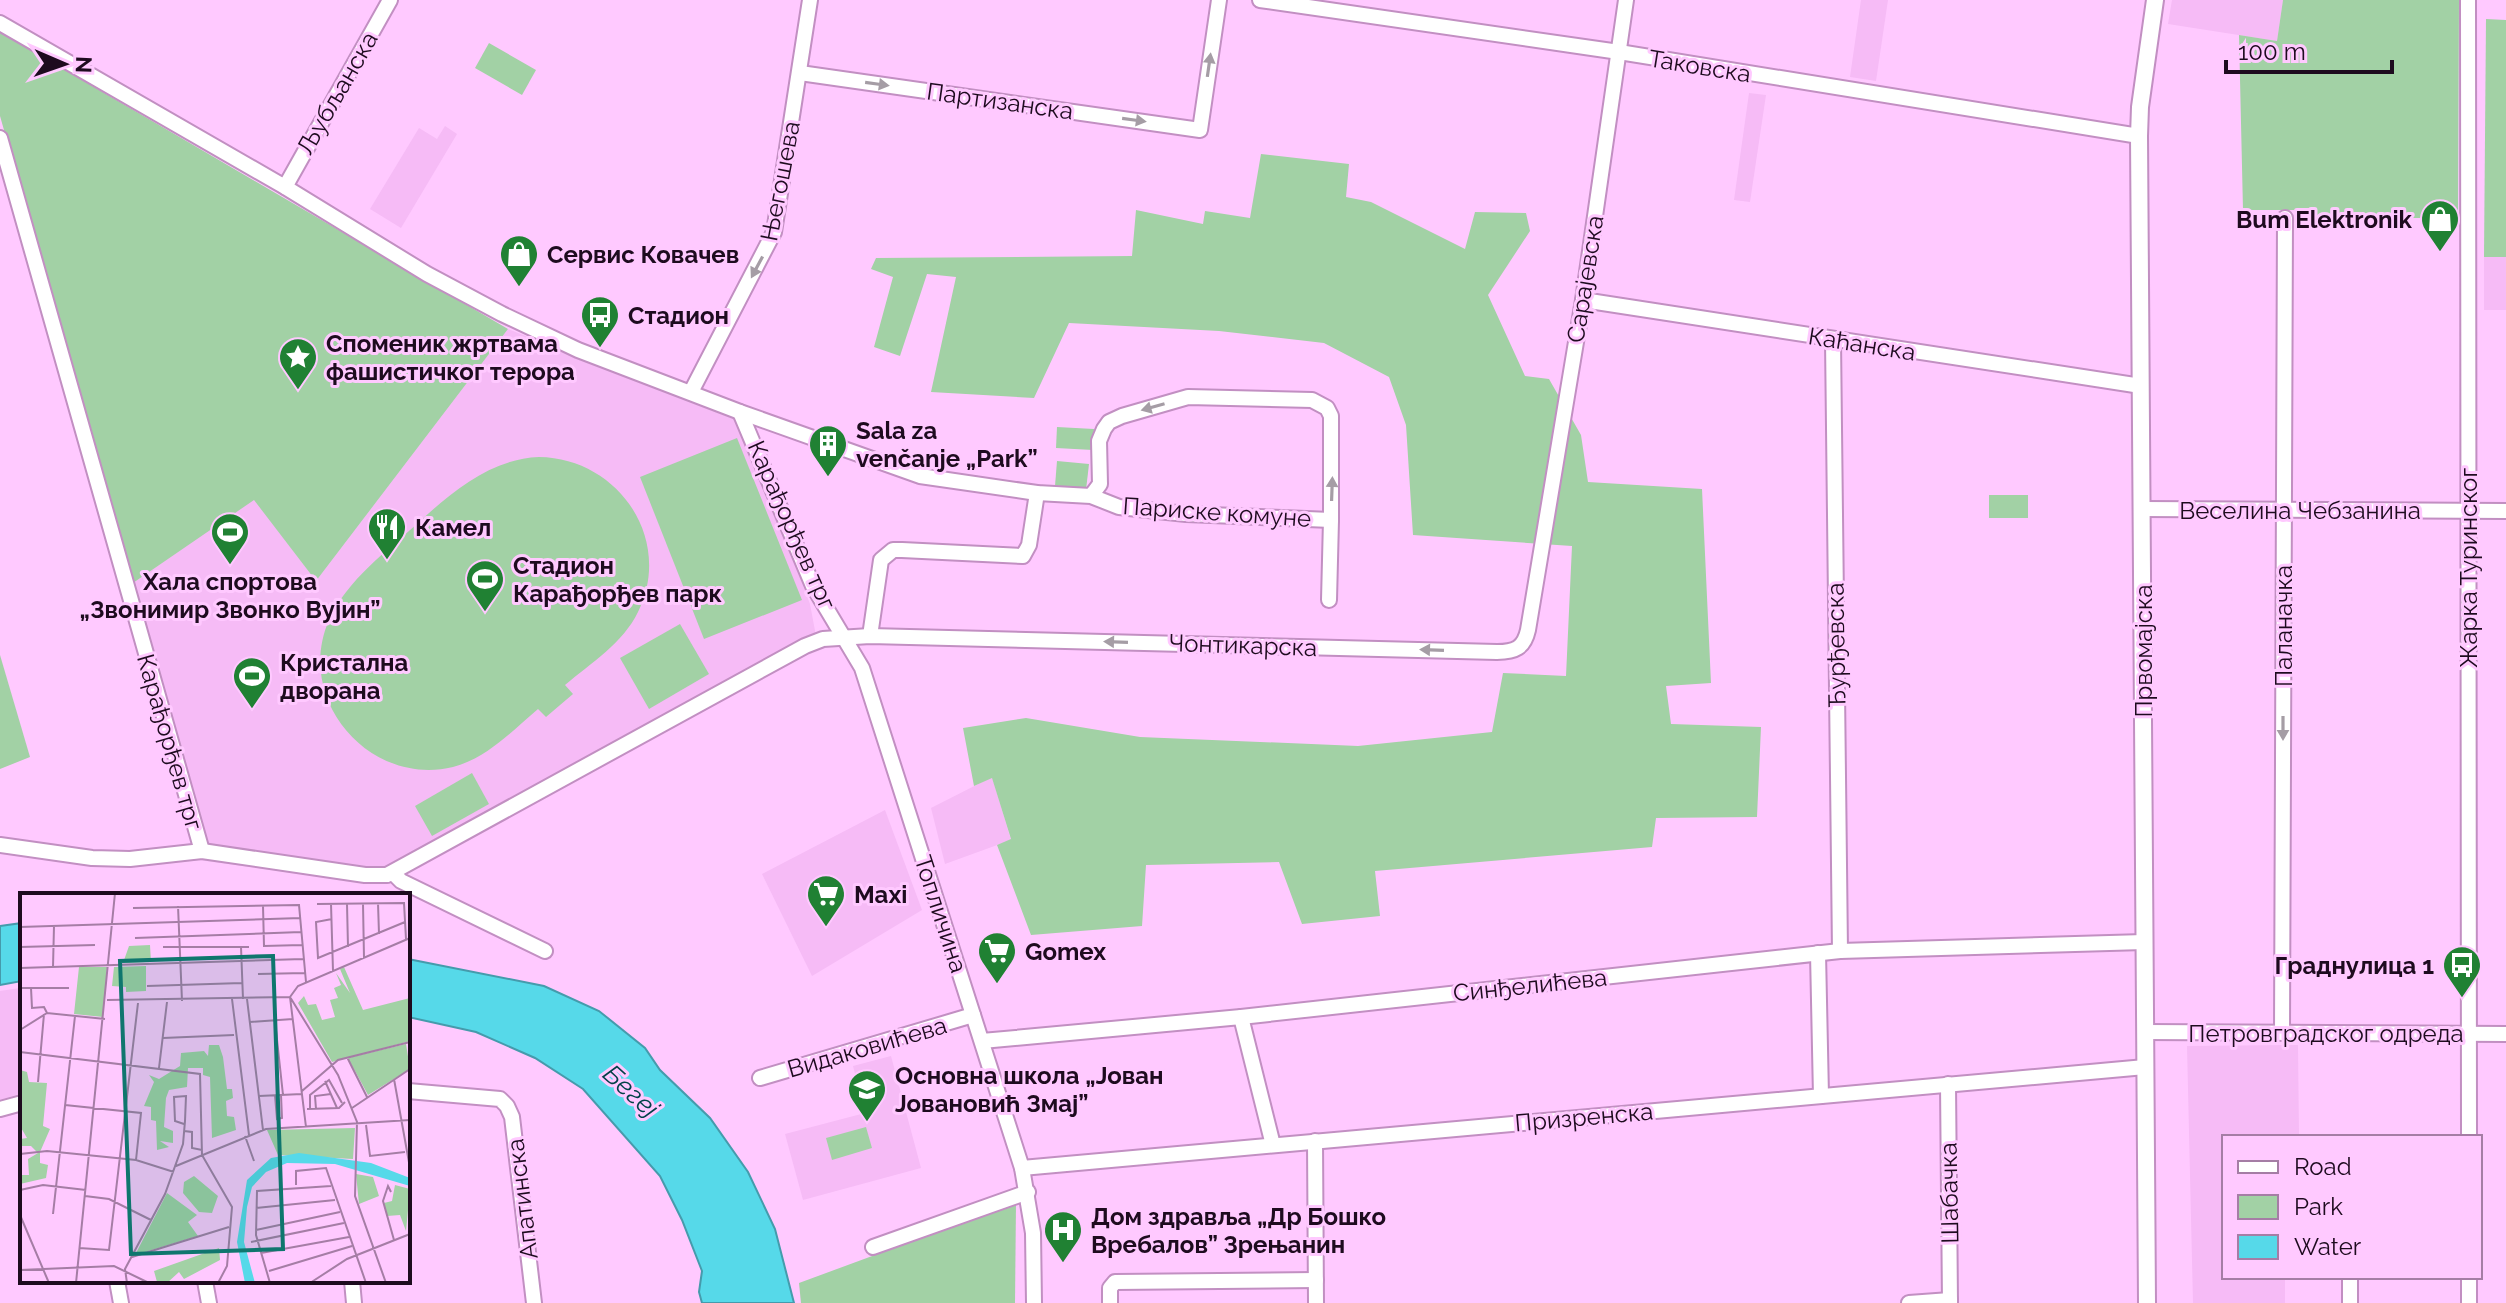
<svg xmlns="http://www.w3.org/2000/svg" width="2506" height="1303" font-family="Raleway,sans-serif">
  <rect width="100%" height="100%" fill="#ffc9ff"/>
  <g fill="#f6bbf6">
    <polygon points="1861,0 1888,0 1876,81 1850,77"/>
    <polygon points="2172,0 2283,0 2277,41 2168,24"/>
    <polygon points="1749,93 1766,95 1750,202 1734,200"/>
    <polygon points="445,126 457,134 401,228 370,209 419,128 437,139"/>
    <rect x="2484" y="257" width="22" height="53"/>
    <polygon points="508,329 741,422 810,604 816,636 362,882 198,860 133,583 254,499 316,581"/>
    <polygon points="992,777 1011,840 945,864 931,808"/>
    <polygon points="885,810 922,910 812,976 762,874"/>
    <polygon points="20,988 22,1093 0,1100 0,991"/>
    <polygon points="2298,1045 2299,1137 2224,1137 2224,1277 2285,1277 2285,1303 2193,1303 2187,1046"/>
    <polygon points="891,1056 921,1168 803,1200 785,1134 865,1113 853,1066"/>
  </g>
  <g fill="#a2d1a5">
    <polygon points="2283,0 2459,0 2458,218 2301,218 2301,210 2243,210 2239,35 2277,41"/>
    <polygon points="2486,19 2506,20 2506,257 2484,257"/>
    <polygon points="0,32 508,329 316,581 254,500 133,583 0,116"/>
    <polygon points="489,43 536,70 522,95 475,68"/>
    <polygon points="1261,154 1349,164 1346,197 1371,202 1465,249 1475,212 1526,213 1530,231 1488,295 1525,376 1549,379 1581,435 1588,482 1702,489 1711,683 1666,686 1671,724 1761,727 1757,817 1656,818 1652,847 1375,871 1380,916 1302,924 1279,862 1146,865 1142,926 1031,935 997,845 1011,839 992,778 974,786 963,728 1026,718 1140,737 1358,746 1492,732 1503,673 1566,676 1572,546 1413,535 1406,425 1389,377 1324,343 1219,331 1069,323 1034,398 931,392 956,277 927,274 900,356 874,347 893,277 871,269 876,258 1132,256 1136,210 1203,224 1205,211 1250,218"/>
    <polygon points="1057,427 1094,429 1093,450 1056,448"/>
    <polygon points="737,438 802,600 704,639 640,477"/>
    <path d="M539,457C618,458 674,539 638,612C623,643 591,663 565,685L573,694L546,717L538,709C512,731 487,758 453,767C370,787 294,700 329,620C347,580 387,551 419,522C453,491 491,459 539,457Z"/>
    <polygon points="1057,461 1089,464 1086,490 1055,486"/>
    <rect x="1989" y="495" width="39" height="23"/>
    <polygon points="680,624 709,674 649,709 620,658"/>
    <polygon points="0,655 30,757 0,769"/>
    <polygon points="472,773 489,804 432,836 415,806"/>
    <polygon points="866,1127 872,1148 832,1160 826,1138"/>
    <polygon points="1016,1203 1015,1303 801,1303 799,1283"/>
  </g>
  <g fill="#56d9e9" stroke="#459bac" stroke-width="2">
    <polygon points="22,923 22,981 0,985 0,926"/>
    <polygon points="408,959 544,986 599,1011 645,1048 660,1070 710,1118 748,1172 775,1229 794,1303 702,1303 699,1292 702,1271 682,1220 660,1176 583,1089 535,1058 476,1032 408,1017"/>
  </g>
  <g fill="none" stroke-linecap="round" stroke-linejoin="round">
    <g stroke="#c28fc2" stroke-width="18">
      <g id="minor">
        <polyline points="1260,0 1619,52 2139,136"/>
        <polyline points="2468,0 2469,1137"/>
        <polyline points="0,23 285,187 427,274 502,314 578,350 740,412 920,476 1037,493 1091,496 1119,507 1186,514 1331,520 1331,416 1327,408 1312,400 1188,397 1122,416 1109,422 1104,429 1099,441 1100,484 1091,496"/>
        <polyline points="800,73 1200,130 1219,0"/>
        <polyline points="0,138 202,851"/>
        <polyline points="285,187 390,0"/>
        <polyline points="1583,300 2141,386"/>
        <polyline points="1833,340 1840,951"/>
        <polyline points="691,392 774,232 810,0"/>
        <polyline points="740,412 813,586 862,668 1022,1168 1033,1233 1034,1303"/>
        <polyline points="2142,509 2506,511"/>
        <polyline points="1329,600 1331,520"/>
        <polyline points="870,636 881,560 893,550 902,550 1023,556 1029,545 1037,493"/>
        <path d="M0,845L92,858L130,859L202,851L365,875H387L805,646L823,639L870,636L1497,652C1515,652 1524,648 1528,630L1583,300L1626,0"/>
        <polyline points="393,873 401,881 545,951"/>
        <polyline points="1818,953 1821,1096"/>
        <polyline points="1241,1017 1273,1145"/>
        <polyline points="2145,1032 2506,1034"/>
        <polyline points="2282,1033 2285,218"/>
        <polyline points="982,1041 1241,1017 1840,951 2144,942"/>
        <polyline points="760,1078 973,1015"/>
        <polyline points="1948,1084 1950,1303"/>
        <polyline points="408,1091 500,1099 507,1106 512,1117 534,1303"/>
        <polyline points="0,1109 22,1103"/>
        <polyline points="1315,1141 1316,1303"/>
        <polyline points="1022,1168 2145,1067"/>
        <polyline points="873,1247 1028,1192"/>
        <polyline points="2469,1277 2469,1303"/>
        <polyline points="117,1281 121,1303"/>
        <polyline points="205,1281 209,1303"/>
        <polyline points="352,1281 354,1303"/>
        <polyline points="1110,1303 1110,1288 1115,1282 1316,1280"/>
        <polyline points="1909,1303 1950,1300"/>
        <polyline points="2350,1303 2350,1277"/>
      </g>
    </g>
    <g stroke="#c28fc2" stroke-width="20">
      <polyline id="tertiary" points="2147,1303 2139,136 2140,107 2155,0"/>
    </g>
    <use href="#minor" stroke="#fff" stroke-width="14"/>
    <use href="#tertiary" stroke="#fff" stroke-width="16"/>
  </g>
  <defs><path id="oneway-solid" d="M-6-.8H1V-3.2L6.5 0L1 3.2V.8H-6Z" transform="scale(2)"/></defs>
  <g fill="#a59da5">
    <use href="#oneway-solid" transform="translate(1209 65) rotate(-82)"/>
    <use href="#oneway-solid" transform="translate(877 84) rotate(8)"/>
    <use href="#oneway-solid" transform="translate(1134 120) rotate(8)"/>
    <use href="#oneway-solid" transform="translate(757 267) rotate(118)"/>
    <use href="#oneway-solid" transform="translate(1153 407) rotate(164)"/>
    <use href="#oneway-solid" transform="translate(1332 489) rotate(-88)"/>
    <use href="#oneway-solid" transform="translate(1116 642) rotate(-178)"/>
    <use href="#oneway-solid" transform="translate(1432 650) rotate(-178)"/>
    <use href="#oneway-solid" transform="translate(2283 728) rotate(90)"/>
  </g>
  <defs>
    <g id="shop-pin" transform="scale(2)"><path d="M0 17L-7.5 6A9.5 9.5 0 1 1 7.5 6Z" fill="#208133" stroke="#ffc9ff"/><path d="M-5-2.5h2.3a2.7 3.5 0 0 1 5.4 0H5L5.5 6h-11ZM-1.5-2.5h3a1.5 2.3 0 0 0-3 0Z" fill="#fff"/></g>
    <g id="bus-pin" transform="scale(2)"><path d="M0 17L-7.5 6A9.5 9.5 0 1 1 7.5 6Z" fill="#208133" stroke="#ffc9ff"/><path d="M-5-6H5V4H4V6H2V4H-2V6H-4V4H-5ZM-3.5-4V0h7V-4ZM-3.5 1.2v1.5H-2V1.2ZM2 1.2v1.5H3.5V1.2Z" fill="#fff"/></g>
    <g id="sight-pin" transform="scale(2)"><path d="M0 17L-7.5 6A9.5 9.5 0 1 1 7.5 6Z" fill="#208133" stroke="#ffc9ff"/><path d="M0-6L1.8-2.2L6-1.7L2.9 1.2L3.7 5.4L0 3.3L-3.7 5.4L-2.9 1.2L-6-1.7L-1.8-2.2Z" fill="#fff"/></g>
    <g id="building-pin" transform="scale(2)"><path d="M0 17L-7.5 6A9.5 9.5 0 1 1 7.5 6Z" fill="#208133" stroke="#ffc9ff"/><path d="M-4-6H4V6H1V3H-1V6H-4ZM-2.5-4.3h1.7v1.8h-1.7ZM.8-4.3h1.7v1.8H.8ZM-2.5-1h1.7V.8h-1.7ZM.8-1h1.7V.8H.8Z" fill="#fff"/></g>
    <g id="restaurant-pin" transform="scale(2)"><path d="M0 17L-7.5 6A9.5 9.5 0 1 1 7.5 6Z" fill="#208133" stroke="#ffc9ff"/><path d="M-5-6h1v4h1v-4h1v4h1v-4h1v5L-1.5 .5V6h-2V.5L-5-1ZM5-6V6H3V1.5H1.5Q1.5-4 5-6Z" fill="#fff"/></g>
    <g id="stadium-pin" transform="scale(2)"><path d="M0 17L-7.5 6A9.5 9.5 0 1 1 7.5 6Z" fill="#208133" stroke="#ffc9ff"/><path d="M0-5a6.5 5 0 1 0 0 10a6.5 5 0 1 0 0-10ZM-3.5-1.8h7v3.6h-7Z" fill="#fff"/></g>
    <g id="supermarket-pin" transform="scale(2)"><path d="M0 17L-7.5 6A9.5 9.5 0 1 1 7.5 6Z" fill="#208133" stroke="#ffc9ff"/><path d="M-6-5.5h2.5l.6 2H6L4.5 2H-2.5L-4.4-4H-6ZM-1.5 3.2a1.3 1.3 0 1 0 .1 0ZM3 3.2a1.3 1.3 0 1 0 .1 0Z" fill="#fff"/></g>
    <g id="school-pin" transform="scale(2)"><path d="M0 17L-7.5 6A9.5 9.5 0 1 1 7.5 6Z" fill="#208133" stroke="#ffc9ff"/><path d="M0-5L7-2L0 1L-7-2ZM-4 1L0 2.5L4 1V4Q0 6-4 4Z" fill="#fff"/></g>
    <g id="hospital-pin" transform="scale(2)"><path d="M0 17L-7.5 6A9.5 9.5 0 1 1 7.5 6Z" fill="#208133" stroke="#ffc9ff"/><path d="M-5-5h3v3.5h4V-5h3V5h-3V1.5h-4V5h-3Z" fill="#fff"/></g>
  </defs>
  <g fill-rule="evenodd">
    <use href="#shop-pin" x="2440" y="219"/>
    <use href="#shop-pin" x="519" y="254"/>
    <use href="#bus-pin" x="600" y="315"/>
    <use href="#sight-pin" x="298" y="357"/>
    <use href="#building-pin" x="828" y="444"/>
    <use href="#restaurant-pin" x="387" y="527"/>
    <use href="#stadium-pin" x="230" y="532"/>
    <use href="#stadium-pin" x="485" y="579"/>
    <use href="#stadium-pin" x="252" y="676"/>
    <use href="#supermarket-pin" x="826" y="894"/>
    <use href="#supermarket-pin" x="997" y="951"/>
    <use href="#bus-pin" x="2462" y="965"/>
    <use href="#school-pin" x="867" y="1089"/>
    <use href="#hospital-pin" x="1063" y="1230"/>
  </g>
  <g text-anchor="middle" dominant-baseline="central" stroke-width="6" stroke-linejoin="round" paint-order="stroke">
    <g font-size="24" fill="#1e0b1f" stroke="#ffc9ff">
      <text transform="translate(1700 66) rotate(9)">Таковска</text>
      <text transform="translate(337 93) rotate(-60)">Љубљанска</text>
      <text transform="translate(1000 101) rotate(8)">Партизанска</text>
      <text transform="translate(780 181) rotate(-79)">Његошева</text>
      <text transform="translate(1585 279) rotate(-81)">Сарајевска</text>
      <text transform="translate(1862 344) rotate(9)">Каћанска</text>
      <text x="2300" y="510">Веселина Чебзанина</text>
      <text transform="translate(1217 512) rotate(4)">Париске комуне</text>
      <text transform="translate(792 525) rotate(66)">Карађорђев трг</text>
      <text transform="translate(2468 568) rotate(-90)">Жарка Туринског</text>
      <text transform="translate(2283 626) rotate(-90)">Паланачка</text>
      <text transform="translate(1243 645) rotate(2)">Чонтикарска</text>
      <text transform="translate(1836 645) rotate(-91)">Ђурђевска</text>
      <text transform="translate(2143 651) rotate(-90)">Првомајска</text>
      <text transform="translate(170 742) rotate(74)">Карађорђев трг</text>
      <text transform="translate(941 914) rotate(72)">Топличина</text>
      <text transform="translate(1530 985) rotate(-6)">Синђелићева</text>
      <text x="2326" y="1033">Петровградског одреда</text>
      <text transform="translate(867 1047) rotate(-16)">Видаковићева</text>
      <text transform="translate(1584 1117) rotate(-5)">Призренска</text>
      <text transform="translate(1949 1193) rotate(-91)">Шабачка</text>
      <text transform="translate(522 1199) rotate(-97)">Апатинска</text>
    </g>
    <g font-size="24" font-weight="bold" fill="#1e0b1f" stroke="#ffc9ff" text-anchor="start">
      <text x="2412" y="219" text-anchor="end">Bum Elektronik</text>
      <text x="547" y="254">Сервис Ковачев</text>
      <text x="628" y="315">Стадион</text>
      <text x="326" y="343">Споменик жртвама<tspan x="326" dy="28">фашистичког терора</tspan></text>
      <text x="856" y="430">Sala za<tspan x="856" dy="28">venčanje „Park”</tspan></text>
      <text x="415" y="527">Камел</text>
      <text x="513" y="565">Стадион<tspan x="513" dy="28">Карађорђев парк</tspan></text>
      <text x="230" y="581" text-anchor="middle">Хала спортова<tspan x="230" dy="28">„Звонимир Звонко Вујин”</tspan></text>
      <text x="280" y="662">Кристална<tspan x="280" dy="28">дворана</tspan></text>
      <text x="854" y="894">Maxi</text>
      <text x="1025" y="951">Gomex</text>
      <text x="2434" y="965" text-anchor="end">Граднулица 1</text>
      <text x="895" y="1075">Основна школа „Јован<tspan x="895" dy="28">Јовановић Змај”</tspan></text>
      <text x="1091" y="1216">Дом здравља „Др Бошко<tspan x="1091" dy="28">Вребалов” Зрењанин</tspan></text>
    </g>
    <g font-size="26" font-style="italic" fill="#024248" stroke="#ffc9ff">
      <text transform="translate(631 1091) rotate(42)">Бегеј</text>
    </g>
  </g>
  <g transform="translate(20 893)">
    <rect width="390" height="390" fill="#ffc9ff"/>
    <path d="M130,52L131,69L103,70L109,53ZM126,73V98L106,99V94L92,93L94,74ZM59,74H87L83,124L54,121ZM324,74L343,117L390,105V148L312,169L278,110L284,103L288,112L296,111L302,127L315,124L310,107L318,105L314,95L321,92L316,80L330,100L320,76ZM386,151L390,176L348,202L328,165ZM189,152H199L203,164L207,196H212L213,205L206,208L207,223L214,224L216,237L192,245L190,184L183,182V175H168L167,194L149,197L146,205L144,234L153,238V250L140,248L149,254L137,257L136,228L131,227V214L124,213L134,189L129,182L139,186L160,173L161,160L184,158L188,163ZM0,177L7,179L9,189L27,190L23,233L30,236L20,259V270L28,272L26,285L0,291V282H9L8,266L18,260L11,253H0V246L7,245L0,233ZM335,235L333,266L258,262L247,237ZM336,281L353,284L359,303L339,311ZM174,283L198,303L192,320L179,319L163,300L164,289ZM375,292L390,296L386,338L380,322L367,323L364,310L372,308ZM147,300L177,322L168,329L178,343L115,362ZM199,355L200,367L164,386L159,379L147,390L137,389L134,378Z" fill="#a2d1a5"/>
    <path d="M279,260L351,270L390,285V293L315,271L267,270L246,279L232,294L227,314L224,349L235,390H225L217,349L227,287L251,265Z" fill="#56d9e9"/>
    <path fill="none" stroke="#a57da5" stroke-width="2" d="M358,10L359,41M297,11L384,10L386,46M311,11L313,78M327,11L328,54M343,11L344,65M158,13L162,108M243,13L244,53L282,52M113,15L279,12L286,89M312,26L296,29L298,65L385,29M0,34L281,25M115,45L281,39M0,54L75,52M143,54H229M221,54L223,106M33,74L34,33M0,75L283,66M238,81L285,80M127,93L222,90M0,95H49M11,95L12,115L24,114L27,120M270,104L318,182L337,229L335,303L366,390M270,104L278,93L390,45M270,104L286,234M212,106L229,242M227,106L243,237M87,107L270,104M255,128L263,202M230,129L273,126M0,137L27,120L85,126M143,145L214,142M0,159L180,181L182,262L212,314L207,373L198,390M327,164L347,204M139,175L147,109M374,186L390,275M305,188L317,215M18,189L24,121M282,198L318,167L390,149M255,202L257,226L262,225L261,202M239,203L282,201M45,212L121,220L116,267M332,215L390,176M287,216L319,215L325,209M290,216V202L309,187L322,210M296,216L295,203L311,201M346,232L350,263L385,259M164,238L172,239V255L182,257M225,243L234,268M0,261L27,258L116,267L154,279M156,273L246,236L390,227M276,292V278L306,275L346,390M0,297L23,292L66,297M371,299L368,293L363,308L374,347M65,303L89,306L131,327M236,315L315,307M33,321L55,123M0,322L29,390M236,337L320,319M231,349L324,330M59,355L89,357L118,110M241,360L329,344M112,364L209,334M0,377L94,373L129,390M249,378L332,353M56,390L95,0M107,390L105,376L145,301L163,251L165,228L166,203L154,204L155,228L164,231M250,390L236,342L237,298L311,293M290,390L327,366L390,341"/>
    <path fill="#0f766e" fill-opacity="0.15" stroke="#0f766e" stroke-width="4" d="M253,63L263,356L111,361L100,68Z"/>
    <rect width="390" height="390" fill="none" stroke="#1e0b1f" stroke-width="4"/>
  </g>
  <rect x="2222" y="1135" width="260" height="144" fill="#ffc9ff" stroke="#a57da5" stroke-width="2"/>
  <rect x="2238" y="1161" width="40" height="12" fill="#ffffff" stroke="#a57da5" stroke-width="2"/>
  <text x="2294" y="1175" font-size="24" fill="#1e0b1f">Road</text>
  <rect x="2238" y="1195" width="40" height="24" fill="#a2d1a5" stroke="#a57da5" stroke-width="2"/>
  <text x="2294" y="1215" font-size="24" fill="#1e0b1f">Park</text>
  <rect x="2238" y="1235" width="40" height="24" fill="#56d9e9" stroke="#a57da5" stroke-width="2"/>
  <text x="2294" y="1255" font-size="24" fill="#1e0b1f">Water</text>
  <g transform="translate(64 64) rotate(92)" stroke="#ffc9ff" stroke-width="6" paint-order="stroke">
  <path d="M0-6L14 30L0 20L-14 30Z" fill="#1e0b1f"/>
  <text y="-12" font-size="22" font-weight="bold" text-anchor="middle" fill="#1e0b1f">N</text>
  </g>
  <path d="M2226 60v12h166v-12" fill="none" stroke="#1e0b1f" stroke-width="4"/>
  <text x="2238" y="60" font-size="24" fill="#1e0b1f" stroke="#ffc9ff" stroke-width="6" paint-order="stroke">100 m</text>
</svg>
